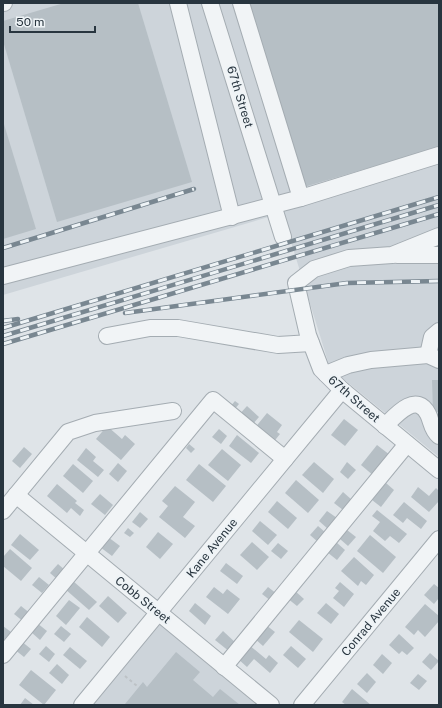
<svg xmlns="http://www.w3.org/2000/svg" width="442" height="708" font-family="'Public Sans',sans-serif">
  <rect width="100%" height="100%" fill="#dfe4e8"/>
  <g fill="#cdd4da">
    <polygon points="3,3 439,3 439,457 330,368 282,213 3,295"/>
    <polygon points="159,618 264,705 86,705"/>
  </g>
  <g fill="#b6bfc5">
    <polygon points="64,3 138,3 192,182 57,222 3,41 3,21"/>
    <polygon points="249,3 439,3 439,147 304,187"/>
    <polygon points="3,121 36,229 3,239"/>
    <polygon points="432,380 439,380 439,412 433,412"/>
    <polygon points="235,401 239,404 233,411 229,408"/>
    <polygon points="247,406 259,417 251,426 238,416"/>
    <polygon points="267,413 282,425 277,432 280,434 272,444 254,429"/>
    <polygon points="344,419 358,430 345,446 331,435"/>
    <polygon points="107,426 122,439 125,435 135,444 121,460 96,439"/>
    <polygon points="219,429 227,436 221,444 212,437"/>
    <polygon points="237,435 259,453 251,463 229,446"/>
    <polygon points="189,444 195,449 191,453 186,448"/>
    <polygon points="377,445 390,455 374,476 361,465"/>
    <polygon points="24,447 32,454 20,468 12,461"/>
    <polygon points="86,448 96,457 93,461 104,470 98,477 77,460"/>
    <polygon points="222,449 241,465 228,481 208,465"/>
    <polygon points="314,462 334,479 323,493 302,475"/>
    <polygon points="347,462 356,470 348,479 340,472"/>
    <polygon points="118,463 127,471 118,482 109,474"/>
    <polygon points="73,464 93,481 83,493 63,476"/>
    <polygon points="199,464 226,486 213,502 186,480"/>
    <polygon points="296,480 319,500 308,513 285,493"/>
    <polygon points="386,483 394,490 381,507 372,500"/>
    <polygon points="57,484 77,501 75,503 84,510 80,516 71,508 67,513 47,496"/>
    <polygon points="175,486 195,502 183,517 195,526 185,538 159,517 168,506 162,501"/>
    <polygon points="418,487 429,496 436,488 439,491 439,501 429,512 411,497"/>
    <polygon points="343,492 352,500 343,510 334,503"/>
    <polygon points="100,494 113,505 105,515 91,504"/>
    <polygon points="277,501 297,518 288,529 268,512"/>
    <polygon points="404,502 427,521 421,529 407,518 403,523 393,515"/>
    <polygon points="377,510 407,534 399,543 390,536 385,541 373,531 380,522 372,516"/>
    <polygon points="327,511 337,518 328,529 319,521"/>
    <polygon points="140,512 148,519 140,528 132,522"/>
    <polygon points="260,521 277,535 268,545 252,531"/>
    <polygon points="318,526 326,533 318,542 310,535"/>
    <polygon points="128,528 134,533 130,537 124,533"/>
    <polygon points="347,530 356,537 348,546 340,539"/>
    <polygon points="158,532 173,544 160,559 146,547"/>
    <polygon points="20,534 39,550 30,560 11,545"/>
    <polygon points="370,535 396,557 383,573 357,551"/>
    <polygon points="108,537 120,546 112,556 100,547"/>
    <polygon points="252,542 269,557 257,570 240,555"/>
    <polygon points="336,542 345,550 337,560 327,552"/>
    <polygon points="278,543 288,551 281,559 271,551"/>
    <polygon points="10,549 32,568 21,581 3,566 3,557"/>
    <polygon points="354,557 374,575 366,585 361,581 358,586 341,571"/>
    <polygon points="226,563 243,576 237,584 220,571"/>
    <polygon points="58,564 66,571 58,580 50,573"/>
    <polygon points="39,577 49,585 42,593 32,585"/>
    <polygon points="73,581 97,602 89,610 65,589"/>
    <polygon points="340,582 354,594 344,607 333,598 339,591 335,588"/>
    <polygon points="434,584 439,588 439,598 434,604 424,595"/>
    <polygon points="214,587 223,594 227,589 240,599 228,614 206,597"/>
    <polygon points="268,587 277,594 271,601 262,594"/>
    <polygon points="294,590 304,599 297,606 287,598"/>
    <polygon points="108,596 127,613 118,623 99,606"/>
    <polygon points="69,600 80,608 66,625 56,616"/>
    <polygon points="195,603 211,616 205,625 189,611"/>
    <polygon points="326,603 339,614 331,624 317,613"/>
    <polygon points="425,604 439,616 439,621 425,637 418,630 414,635 405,627"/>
    <polygon points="21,606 31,614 24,622 14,614"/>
    <polygon points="87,617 110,637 102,647 79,627"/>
    <polygon points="299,620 323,639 313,652 289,632"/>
    <polygon points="37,623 47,631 40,640 31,632"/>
    <polygon points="266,625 275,632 263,646 254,638"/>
    <polygon points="3,626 11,632 4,640 3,640"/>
    <polygon points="61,626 71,634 64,642 54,634"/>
    <polygon points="223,631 237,644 230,652 215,640"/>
    <polygon points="399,634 414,648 407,655 402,651 399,654 389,645"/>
    <polygon points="21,641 31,649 24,657 14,649"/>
    <polygon points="249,645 266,659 269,655 278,663 270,673 254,659 247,667 237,658"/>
    <polygon points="46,646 55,654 49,662 39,654"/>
    <polygon points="291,646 306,659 298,668 283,655"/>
    <polygon points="70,647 87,661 80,669 63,655"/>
    <polygon points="176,652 200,672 193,680 213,697 220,689 240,705 125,704 143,682 147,687"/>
    <polygon points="430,653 439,661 431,670 422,662"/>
    <polygon points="382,654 392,663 383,674 373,665"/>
    <polygon points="57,664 69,675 62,684 49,673"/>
    <polygon points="31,670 56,690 44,705 19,685"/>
    <polygon points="367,673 376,682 367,693 357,684"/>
    <polygon points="418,674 427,681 419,690 410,683"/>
    <polygon points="352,689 371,705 346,705 342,702"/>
    <polygon points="25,698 34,705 20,705"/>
  </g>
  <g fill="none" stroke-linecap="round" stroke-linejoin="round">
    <g stroke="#a4acb2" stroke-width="18">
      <g id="minor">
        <polyline points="3,3 4,3"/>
        <polyline points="178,3 232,217"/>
        <polyline points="210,3 283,237"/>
        <polyline points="241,3 301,198 439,155"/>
        <polyline points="439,236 392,255 349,258 314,269 296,283 308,335 321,369 342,390 439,470"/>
        <polyline points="397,255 439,255"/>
        <polyline points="3,276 301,198"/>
        <polyline points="107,336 150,328 178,328 278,345 311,343"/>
        <polyline points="428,355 432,337 439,331"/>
        <polyline points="326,374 348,365 371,360 428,355 439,360"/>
        <path d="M385,426C395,416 416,391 428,414C432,422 431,429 439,436"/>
        <polyline points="16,495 271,705"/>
        <polyline points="3,511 68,432 95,423 173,411"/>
        <polyline points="3,655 213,400 285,459"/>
        <polyline points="224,667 407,444"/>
        <polyline points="82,705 342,390"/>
        <polyline points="302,705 439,539"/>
      </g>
    </g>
    <polyline stroke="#bdc2c6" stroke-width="2" stroke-dasharray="3 3" stroke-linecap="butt" points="125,676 137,686"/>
    <use href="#minor" stroke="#f1f4f6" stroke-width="16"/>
    <g stroke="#798791" stroke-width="4.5">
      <g id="rail">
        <polyline points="3,248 194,189"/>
        <polyline points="125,313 347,283 439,281"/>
        <polyline points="3,321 18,319"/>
        <polyline points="3,328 439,197"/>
        <polyline points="3,336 439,205"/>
        <polyline points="3,344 439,214"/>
      </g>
    </g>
    <use href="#rail" stroke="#eef3f6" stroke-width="3" stroke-dasharray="9" stroke-linecap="butt"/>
  </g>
  <g text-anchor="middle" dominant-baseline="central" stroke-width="4" stroke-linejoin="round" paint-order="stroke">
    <g font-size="12" fill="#28353f" stroke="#eef3f6">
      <text transform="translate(240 97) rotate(73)">67th Street</text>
      <text transform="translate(354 399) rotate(41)">67th Street</text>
      <text transform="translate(212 548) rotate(-51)">Kane Avenue</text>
      <text transform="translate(143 600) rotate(39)">Cobb Street</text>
      <text transform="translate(371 622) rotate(-50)">Conrad Avenue</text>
    </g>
  </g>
  <rect width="442" height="708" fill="none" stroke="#28353f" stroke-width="8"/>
  <path d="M10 26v6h85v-6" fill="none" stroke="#28353f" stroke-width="2"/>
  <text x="16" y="26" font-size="12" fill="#28353f" stroke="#eef3f6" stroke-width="3" paint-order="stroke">50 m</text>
</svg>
